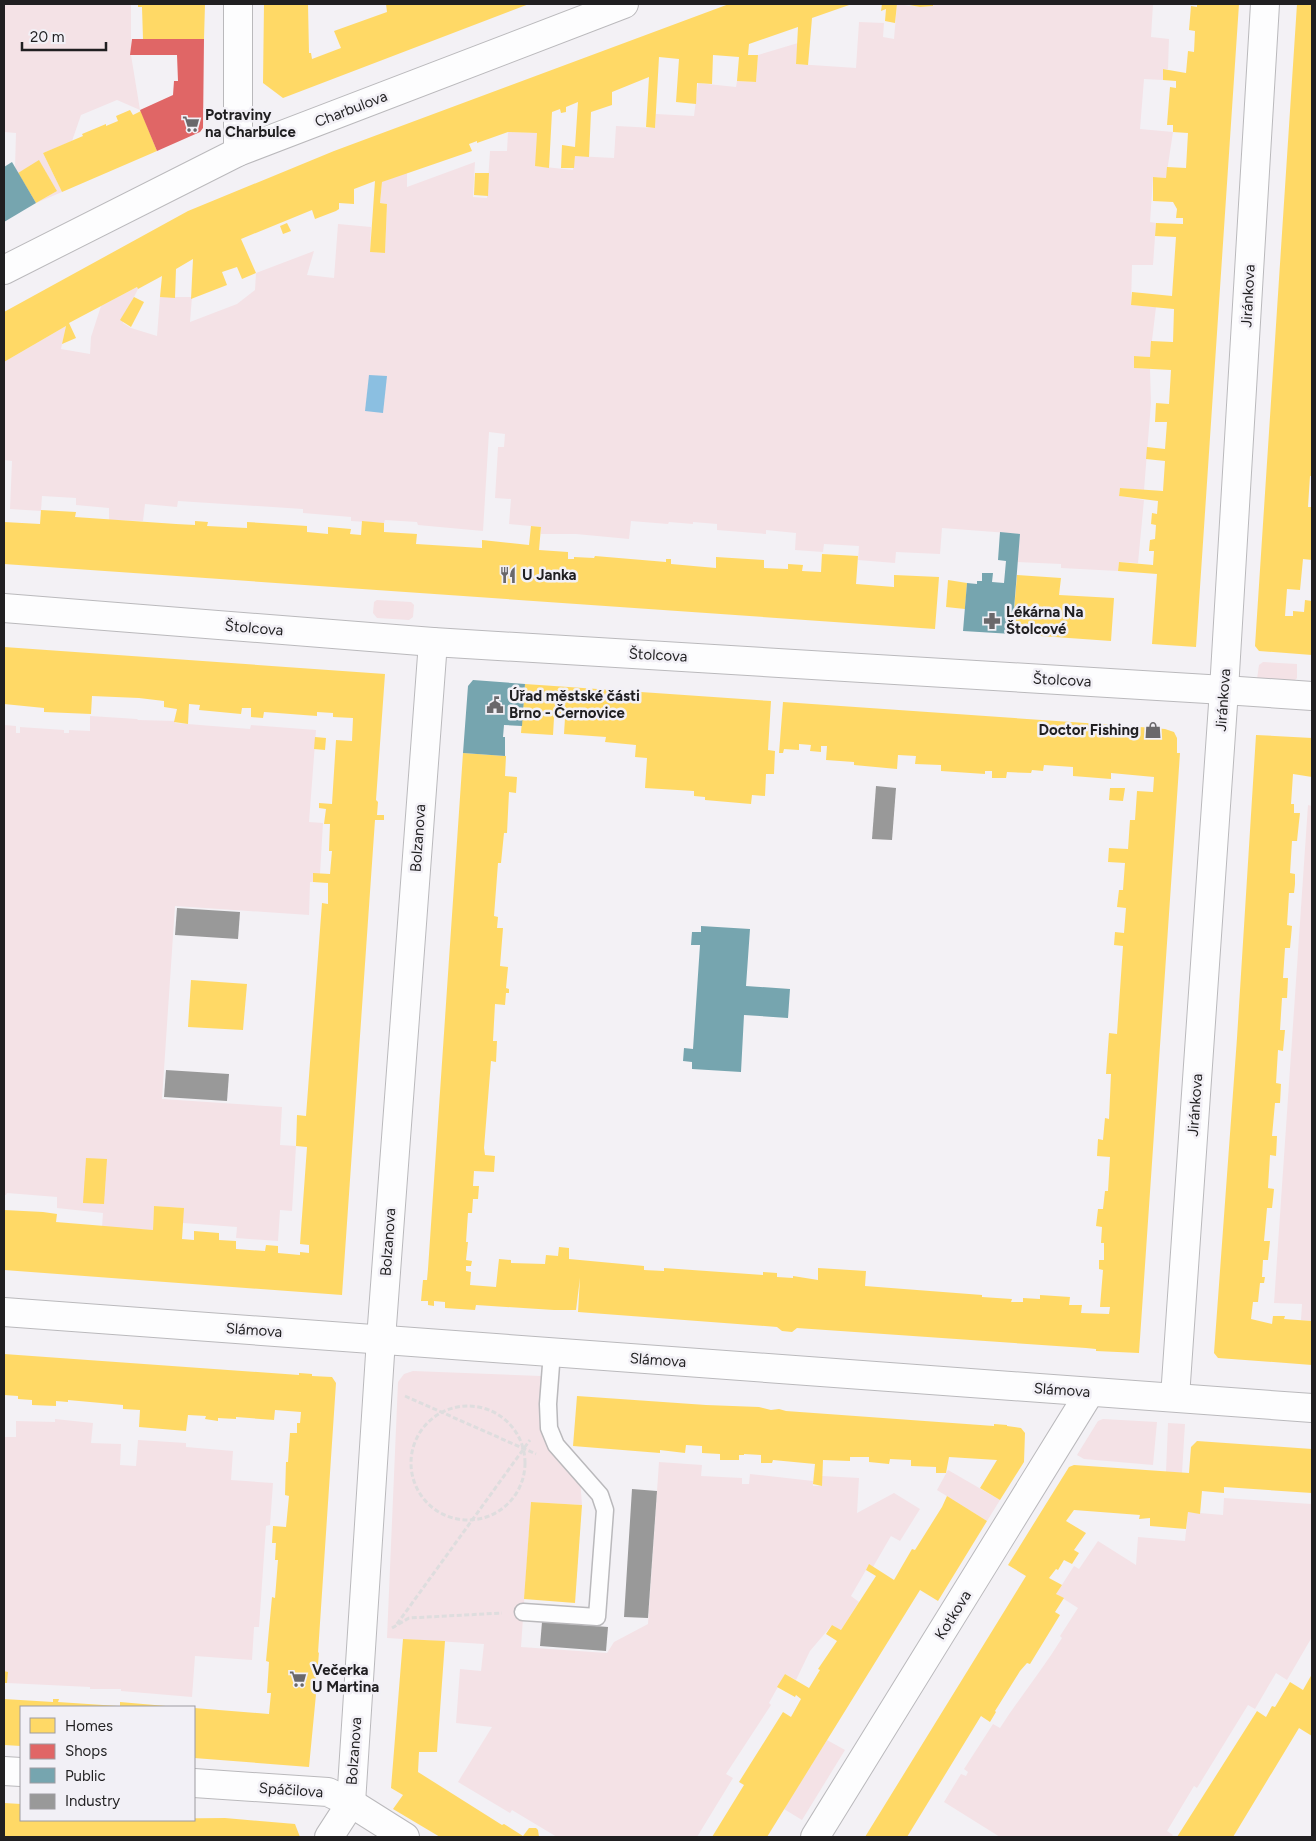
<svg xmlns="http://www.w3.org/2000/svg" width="1316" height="1841" font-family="Figtree,sans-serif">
  <rect width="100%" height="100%" fill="#f3f1f5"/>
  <g fill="#f4e2e6">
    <polygon points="4,4 131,4 131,55 140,110 117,100 81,115 72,141 43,153 62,192 36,203 57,191 39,161 18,173 15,168 16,133 4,132"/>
    <polygon points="897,4 920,7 933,6 933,4 1153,4 1151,37 1169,39 1168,69 1163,69 1163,80 1144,79 1140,129 1173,132 1166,178 1153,177 1150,222 1156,223 1153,265 1132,265 1131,305 1156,307 1150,357 1134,356 1134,368 1150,369 1151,403 1144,490 1120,488 1119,496 1144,500 1138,563 1119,562 1118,571 1061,568 1061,564 1017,562 1020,534 942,528 940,554 896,552 895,563 858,560 859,546 824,544 823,552 795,550 796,533 766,530 766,534 717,530 717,524 693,522 693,524 669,522 668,524 631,521 629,539 576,534 541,534 541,527 509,524 511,499 495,498 498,447 504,447 505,434 489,432 483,531 418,525 417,522 385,520 384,523 351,521 351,517 303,513 303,509 178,501 177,507 145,504 143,521 109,520 109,508 76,505 76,498 42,496 41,511 10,509 12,461 4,460 4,362 66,326 61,349 90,354 91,337 101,306 137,287 138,289 123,319 123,323 131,328 157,336 160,297 192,297 190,322 237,304 255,290 256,273 314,251 307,275 334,278 338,224 371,227 370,252 385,253 387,204 380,203 382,182 407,172 407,187 475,162 473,197 487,198 490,151 507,151 508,132 537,133 536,166 573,170 575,156 614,158 616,126 655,128 656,114 694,116 698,83 736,87 737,81 756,82 758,55 798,43 796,64 856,68 859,22 884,23 883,37 894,39"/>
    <polygon points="377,600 411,602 414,605 413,617 409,620 377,618 373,613 374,602"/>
    <polygon points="1263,662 1297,664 1297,678 1294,681 1257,679 1259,665"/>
    <polygon points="90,716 137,719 138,720 175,721 175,723 250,729 251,725 316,730 309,822 323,823 320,874 313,874 313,882 310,882 309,915 175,906 162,1099 282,1107 280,1145 296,1146 292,1211 280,1210 278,1241 236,1238 237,1227 183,1223 183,1208 154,1206 153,1230 102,1227 103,1213 57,1208 57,1197 7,1193 6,1195 4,1195 4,725 16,726 16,733 20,733 20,727 64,730 64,733 69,733 69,730 90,731"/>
    <polygon points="1308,805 1312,806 1312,1321 1301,1320 1302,1304 1274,1303"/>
    <polygon points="413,1371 541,1376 540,1425 555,1457 580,1479 582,1505 531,1502 521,1647 607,1653 614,1642 648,1624 659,1462 702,1465 701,1476 742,1478 742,1484 749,1484 750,1474 813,1481 813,1486 822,1486 822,1476 859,1478 857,1513 894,1493 920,1509 900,1541 891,1536 873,1567 866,1570 851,1596 859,1602 841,1630 832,1625 810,1651 796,1680 785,1674 769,1703 771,1705 726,1774 733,1778 697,1837 557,1837 512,1810 510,1813 458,1782 492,1727 456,1723 460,1669 481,1671 484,1644 387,1638 398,1382 404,1374"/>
    <polygon points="55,1419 93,1423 91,1443 121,1444 120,1465 136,1466 138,1440 186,1443 186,1447 233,1451 231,1480 273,1483 270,1525 266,1526 259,1627 254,1627 252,1660 195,1656 192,1697 121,1691 121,1689 90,1689 90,1687 7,1683 8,1672 4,1671 4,1437 16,1437 16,1421 55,1422"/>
    <polygon points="1103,1419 1157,1422 1153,1465 1084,1459 1077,1455 1098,1421"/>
    <polygon points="1168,1423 1185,1424 1182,1473 1166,1472"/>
    <polygon points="948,1470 1000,1500 987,1521 937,1490"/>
    <path d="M1224,1498L1312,1504V1637L1287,1680L1276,1673L1255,1709L1248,1705L1197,1788L1194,1786L1167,1831L1173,1835L1171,1837H1000L944,1802L961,1774L966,1776L968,1772L964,1769L993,1724L1000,1728C1020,1697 1043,1669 1062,1638L1060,1636L1078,1608L1056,1594L1074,1566L1079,1569L1098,1541L1136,1565L1138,1537L1185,1541L1188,1512L1223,1515Z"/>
    <polygon points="827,1740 845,1750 802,1820 784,1809"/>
  </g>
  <polygon fill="#8bbfe1" points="369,375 387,376 383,413 365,411"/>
  <g fill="#ffd966">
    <polygon points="138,4 205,4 204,39 143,39 142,7 138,7"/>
    <polygon points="264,4 308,4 309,53 311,53 312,59 341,48 334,31 387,12 386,4 529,4 283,98 263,83"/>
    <polygon points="729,4 852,4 812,18 808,65 796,64 798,27 749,44 748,55 758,55 756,82 737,81 739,57 713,55 712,84 697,83 696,104 676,102 679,59 659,57 655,128 646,127 649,77 612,92 612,105 591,112 589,157 575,156 574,168 561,168 562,145 575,147 578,102 566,107 566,112 561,113 560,109 552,112 549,168 535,166 537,133 508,132 477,143 477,141 469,144 472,151 382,182 380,203 387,204 385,253 370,252 375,181 354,189 354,204 339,203 339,209 336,211 315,219 312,210 241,239 256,273 242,279 237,267 222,272 227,285 191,299 193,259 176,269 175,298 160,297 162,276 138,289 137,287 69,323 76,338 62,344 66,326 4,362 4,312 188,211 334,151"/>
    <polygon points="882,4 897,4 895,23 885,21 886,9 881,11"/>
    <polygon points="904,4 933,4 933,6 920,7"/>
    <polygon points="1197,4 1239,4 1196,647 1152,644 1157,574 1118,571 1119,562 1153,565 1154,551 1149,551 1150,540 1155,539 1156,525 1151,524 1152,513 1157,514 1158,501 1119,496 1120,488 1163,491 1165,461 1146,459 1147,447 1165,449 1167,422 1155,422 1156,403 1169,404 1171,370 1134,368 1134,356 1150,357 1151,341 1173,342 1174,309 1131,305 1132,292 1172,296 1176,237 1155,236 1156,223 1183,224 1183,218 1176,218 1177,209 1173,202 1153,201 1153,177 1166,178 1167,167 1186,168 1188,133 1173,132 1173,125 1167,125 1170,87 1176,88 1176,81 1163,80 1163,69 1186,73 1188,51 1194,52 1195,31 1189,30 1191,6 1197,7"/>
    <polygon points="1297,4 1312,4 1312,476 1310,476 1308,507 1312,507 1312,560 1303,559 1300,590 1287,589 1285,616 1293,616 1293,611 1304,612 1305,600 1312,601 1312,655 1259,651 1255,646"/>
    <polygon points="130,110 133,115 141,111 157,151 62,192 43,153 83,136 82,134 106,124 106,126 118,121 116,116"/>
    <polygon points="39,160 57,191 36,203 18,173"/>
    <polygon points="475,173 489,173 488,196 474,195"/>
    <polygon points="287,223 291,231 283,234 280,226"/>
    <polygon points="134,297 144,302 131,327 120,320"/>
    <polygon points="41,510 76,512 75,517 176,524 195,525 195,521 208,522 207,526 247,528 247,522 307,526 307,532 328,534 328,527 351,529 350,534 361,535 362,521 384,523 384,532 417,534 416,544 482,548 482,540 529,545 531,526 541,527 539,550 568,552 568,559 574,559 574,557 594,558 595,556 666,562 666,559 671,559 671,564 716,568 716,557 764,560 764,568 788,569 788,564 803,565 802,571 821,572 822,554 858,556 856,584 894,587 894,575 939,577 935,629 4,564 4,522 40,524"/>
    <polygon points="1017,575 1061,578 1059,595 1114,598 1111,641 1012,634"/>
    <polygon points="948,580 967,583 965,609 946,607"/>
    <polygon points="4,647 385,674 376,800 378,802 377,815 384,815 384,820 375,820 342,1295 4,1270 4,1210 43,1212 57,1214 56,1222 153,1230 154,1206 184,1208 182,1239 194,1240 194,1231 219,1233 219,1240 236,1241 236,1249 265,1251 266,1245 278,1246 278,1253 300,1255 300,1252 309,1253 309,1245 300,1244 307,1147 296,1146 297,1115 306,1116 322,903 328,904 328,883 313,882 313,873 330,874 332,851 329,851 330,824 324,824 326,809 319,808 319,803 332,804 336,740 352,741 353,718 333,717 333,713 317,712 317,716 264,712 263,718 251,717 251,708 242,708 241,714 199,710 200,705 189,704 188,724 174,722 177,709 164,707 164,701 139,698 92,696 91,714 44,712 44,708 4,704"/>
    <polygon points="525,684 771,701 768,750 775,751 774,774 766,774 765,796 752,795 751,804 705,800 705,797 694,796 694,791 645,788 647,758 635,757 636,745 605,742 606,737 564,734 565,718 554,718 553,735 521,733"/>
    <polygon points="783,702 1115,725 1165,729 1174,732 1177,738 1177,753 1180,753 1139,1353 1096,1351 1096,1349 1086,1348 797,1328 792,1332 782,1331 777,1327 578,1312 580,1278 576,1310 554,1310 476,1305 475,1310 445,1308 445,1302 434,1301 434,1306 428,1305 428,1301 421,1301 423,1280 427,1280 428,1269 463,753 506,756 505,776 517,777 516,793 509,792 507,833 504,833 501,863 498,863 494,916 498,917 497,928 503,928 500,966 508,967 506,988 509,989 509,993 506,993 505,1005 495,1004 493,1041 497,1041 496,1062 491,1061 484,1148 485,1155 495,1156 494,1172 474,1171 473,1186 479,1186 478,1199 473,1199 472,1213 468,1213 466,1242 468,1242 466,1260 472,1261 471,1266 466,1266 466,1271 471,1272 470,1285 496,1287 499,1259 511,1260 511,1263 545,1264 546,1255 558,1256 559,1247 569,1248 569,1259 644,1266 644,1270 664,1271 664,1268 763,1275 763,1272 777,1273 777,1277 793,1278 793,1276 818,1280 818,1268 866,1271 865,1286 982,1295 982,1297 1012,1299 1011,1302 1023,1302 1023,1298 1040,1299 1040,1295 1070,1297 1069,1305 1082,1305 1081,1313 1109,1314 1110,1307 1100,1307 1103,1270 1099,1269 1099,1260 1104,1260 1104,1243 1101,1243 1102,1227 1096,1226 1098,1209 1103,1209 1105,1191 1108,1191 1110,1157 1097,1156 1098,1139 1103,1140 1105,1118 1109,1119 1111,1074 1106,1074 1109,1033 1117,1034 1123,946 1114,945 1115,932 1124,933 1126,908 1117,907 1119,890 1123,890 1125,863 1108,862 1109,848 1128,849 1130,820 1135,820 1137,791 1153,792 1154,777 1111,773 1111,779 1073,776 1073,767 1044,765 1043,771 1032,770 1031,773 1007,772 1006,778 992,778 992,771 985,771 985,774 941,771 941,765 915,764 916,756 898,755 897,769 854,765 854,762 826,760 827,746 821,746 821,752 810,751 811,745 799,744 799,750 784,749 783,753 779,753"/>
    <polygon points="1256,735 1312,738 1312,777 1293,774 1291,804 1294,804 1294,813 1300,813 1299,822 1297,841 1292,841 1290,873 1295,874 1295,884 1294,893 1289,893 1287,925 1292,926 1290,948 1285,948 1283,978 1288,978 1287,998 1282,998 1280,1030 1285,1030 1283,1051 1278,1050 1276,1083 1281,1084 1280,1103 1275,1103 1272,1136 1277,1136 1276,1156 1270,1155 1268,1188 1274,1189 1273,1199 1272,1208 1267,1208 1264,1241 1270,1241 1269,1250 1268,1260 1263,1260 1262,1277 1265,1277 1264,1283 1260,1283 1258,1302 1253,1302 1251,1319 1272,1324 1273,1316 1285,1316 1284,1319 1312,1321 1312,1365 1218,1358 1214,1353 1237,1038"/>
    <polygon points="315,737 326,738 325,750 314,749"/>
    <polygon points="1110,788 1125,788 1123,801 1109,800"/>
    <polygon points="191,980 247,984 243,1030 188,1027"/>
    <polygon points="86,1158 107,1159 104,1204 83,1203"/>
    <polygon points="4,1354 299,1375 299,1373 312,1374 312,1376 332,1377 336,1383 318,1653 319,1652 318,1665 317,1665 315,1684 317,1684 309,1767 194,1758 194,1708 269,1714 271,1693 267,1693 269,1662 266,1661 272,1597 275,1598 278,1560 275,1560 276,1543 272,1543 273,1526 286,1527 289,1496 285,1495 286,1462 288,1462 290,1433 297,1433 297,1423 300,1423 301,1412 275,1410 274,1420 236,1417 236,1419 218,1418 218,1421 205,1419 206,1416 188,1415 186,1431 139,1427 140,1410 123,1409 123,1405 68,1400 68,1402 56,1401 56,1406 32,1405 32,1400 18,1399 18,1396 4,1395"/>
    <polygon points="577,1396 706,1405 759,1407 771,1410 779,1409 786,1411 994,1426 994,1424 1007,1425 1007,1426 1021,1428 1025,1433 1024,1462 1000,1500 980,1488 997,1460 949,1457 946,1473 936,1473 936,1467 911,1466 911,1460 890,1459 889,1464 869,1462 869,1457 850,1457 850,1461 823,1460 822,1486 813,1484 815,1464 773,1460 772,1463 761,1463 761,1455 744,1454 744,1455 739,1455 739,1460 720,1460 720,1454 702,1453 702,1446 686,1445 685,1453 660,1450 660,1453 573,1446"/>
    <polygon points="1197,1441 1312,1449 1312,1493 1224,1487 1224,1493 1202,1491 1200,1514 1188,1512 1186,1529 1150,1526 1150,1518 1139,1519 1140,1515 1074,1510 1066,1521 1086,1533 1074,1550 1079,1553 1072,1564 1064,1560 1058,1570 1056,1569 1049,1578 1062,1585 1056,1594 1064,1598 1055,1612 1060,1615 1030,1664 1027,1663 1020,1671 995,1711 996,1712 990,1722 981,1716 907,1837 865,1837 1026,1576 1008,1565 1069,1467 1074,1465 1189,1473 1191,1447"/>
    <polygon points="947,1496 987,1521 938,1601 920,1590 767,1837 712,1837 744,1785 739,1782 783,1712 791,1717 801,1699 796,1695 795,1697 777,1687 785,1674 809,1688 820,1670 818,1669 837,1641 826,1634 832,1625 841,1630 876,1576 866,1570 869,1564 894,1580 912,1549 915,1550 942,1507"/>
    <polygon points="531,1502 582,1505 575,1603 524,1599"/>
    <polygon points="403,1639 445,1641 437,1752 419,1752 418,1772 502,1825 504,1824 523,1836 529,1828 536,1828 538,1830 539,1837 440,1837 393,1809 403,1795 391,1788"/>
    <polygon points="4,1671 8,1672 7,1683 4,1683"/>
    <polygon points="1312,1674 1312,1736 1299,1728 1233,1837 1177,1837 1257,1711 1266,1717 1272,1706 1275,1707 1290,1682 1303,1690"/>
    <polygon points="4,1699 53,1702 53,1699 59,1699 58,1702 118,1706 118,1707 21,1707 21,1746 4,1745"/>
    <polygon points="120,1702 166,1706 166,1707 120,1707"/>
    <polygon points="4,1803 21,1804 21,1820 225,1818 295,1824 300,1837 4,1837"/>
  </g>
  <polygon fill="#e06666" points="132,39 204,39 203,128 200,132 157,151 140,110 173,95 174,81 178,81 177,55 130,55"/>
  <g fill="#76a5af">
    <polygon points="12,162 36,203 4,222 4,167"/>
    <polygon points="1000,532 1020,534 1012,634 963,631 967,583 977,584 977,581 982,581 982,573 993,573 992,582 1004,583 1006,561 998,560"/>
    <polygon points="473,680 525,684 522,726 504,725 503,737 505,737 505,756 463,753 468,686"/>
    <polygon points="701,926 750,929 746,986 790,989 788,1018 744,1015 741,1072 692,1069 692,1062 683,1061 684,1048 693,1049 700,945 691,945 692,932 701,932"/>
  </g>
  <g fill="#999">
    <polygon points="876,786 896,788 892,840 872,839"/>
    <polygon points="177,908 240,912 238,939 175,935"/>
    <polygon points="166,1070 229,1074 227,1101 164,1097"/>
    <polygon points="632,1489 657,1491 648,1618 624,1617"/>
    <polygon points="542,1622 608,1627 606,1651 540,1646"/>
  </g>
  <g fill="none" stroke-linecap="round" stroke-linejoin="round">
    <g stroke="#bab9bc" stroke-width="19">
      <polyline id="service" points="523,1612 597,1617 605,1510 600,1495 556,1445 549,1428 548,1404 552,1352"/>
    </g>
    <g stroke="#bab9bc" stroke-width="30">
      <g id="minor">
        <polyline points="238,4 238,152"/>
        <polyline points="4,608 433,642 1224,690 1312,696"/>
        <polyline points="4,1312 1312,1408"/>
        <polyline points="1175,1397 1224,690 1265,4"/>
        <polyline points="4,1771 21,1772"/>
        <polyline points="194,1783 328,1792 351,1803 405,1837"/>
        <polyline points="329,1837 351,1803 381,1339 433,642"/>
        <polyline points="815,1837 1090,1392"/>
      </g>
    </g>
    <g stroke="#bab9bc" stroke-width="30">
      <polyline id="tertiary" points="4,270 238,152 624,4"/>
    </g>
    <g stroke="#deddde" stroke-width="3" stroke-dasharray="5 2.5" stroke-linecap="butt">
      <polyline points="405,1396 536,1454"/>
      <circle cx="468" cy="1463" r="57"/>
      <polyline points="397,1624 530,1440"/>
      <polyline points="392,1628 409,1618 502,1613"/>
    </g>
    <use href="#service" stroke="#fdfdfe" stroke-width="16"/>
    <use href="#minor" stroke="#fdfdfe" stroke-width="28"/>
    <use href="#tertiary" stroke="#fdfdfe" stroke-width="28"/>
  </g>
  <defs>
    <g id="supermarket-bare" transform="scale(1.35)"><path d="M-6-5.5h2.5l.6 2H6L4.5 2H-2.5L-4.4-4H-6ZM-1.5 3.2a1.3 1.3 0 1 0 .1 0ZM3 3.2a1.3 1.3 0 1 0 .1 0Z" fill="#6a686b" stroke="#f2f0f6" stroke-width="2.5" paint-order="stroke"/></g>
    <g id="restaurant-bare" transform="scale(1.35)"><path d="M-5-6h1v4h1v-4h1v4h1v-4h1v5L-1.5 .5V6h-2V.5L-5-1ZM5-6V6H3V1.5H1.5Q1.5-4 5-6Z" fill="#6a686b" stroke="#f2f0f6" stroke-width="2.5" paint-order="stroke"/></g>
    <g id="pharmacy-bare" transform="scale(1.35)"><path d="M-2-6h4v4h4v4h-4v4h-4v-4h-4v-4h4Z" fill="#6a686b" stroke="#f2f0f6" stroke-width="2.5" paint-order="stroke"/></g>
    <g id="civic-bare" transform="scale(1.35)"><path d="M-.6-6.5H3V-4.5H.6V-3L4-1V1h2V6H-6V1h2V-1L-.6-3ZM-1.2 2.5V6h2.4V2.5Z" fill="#6a686b" stroke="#f2f0f6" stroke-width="2.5" paint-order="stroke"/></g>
    <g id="shop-bare" transform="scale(1.35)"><path d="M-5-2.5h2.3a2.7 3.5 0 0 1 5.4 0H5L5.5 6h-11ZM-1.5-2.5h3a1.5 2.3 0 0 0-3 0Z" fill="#6a686b" stroke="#f2f0f6" stroke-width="2.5" paint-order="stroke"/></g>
  </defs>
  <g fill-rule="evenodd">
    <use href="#supermarket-bare" x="191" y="124"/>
    <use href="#restaurant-bare" x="508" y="575"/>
    <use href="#pharmacy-bare" x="992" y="621"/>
    <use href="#civic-bare" x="495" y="705"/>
    <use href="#shop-bare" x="1153" y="730"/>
    <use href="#supermarket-bare" x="298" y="1679"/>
  </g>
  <g text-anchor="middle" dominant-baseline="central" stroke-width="5" stroke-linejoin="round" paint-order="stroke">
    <g font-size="15" fill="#201f21" stroke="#f2f0f6">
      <text transform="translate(351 109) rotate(-21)">Charbulova</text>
      <text transform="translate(1248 296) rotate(-87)">Jiránkova</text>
      <text transform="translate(254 628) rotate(5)">Štolcova</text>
      <text transform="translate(658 655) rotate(3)">Štolcova</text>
      <text transform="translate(1062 680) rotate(3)">Štolcova</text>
      <text transform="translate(1223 700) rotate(-86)">Jiránkova</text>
      <text transform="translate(418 838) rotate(-86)">Bolzanova</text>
      <text transform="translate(1195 1105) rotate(-86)">Jiránkova</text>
      <text transform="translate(388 1242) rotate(-86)">Bolzanova</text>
      <text transform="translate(254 1330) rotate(4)">Slámova</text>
      <text transform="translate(658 1360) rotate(4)">Slámova</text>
      <text transform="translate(1062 1390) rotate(4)">Slámova</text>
      <text transform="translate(953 1615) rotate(-58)">Kotkova</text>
      <text transform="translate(354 1751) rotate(-86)">Bolzanova</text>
      <text transform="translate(291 1790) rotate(4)">Spáčilova</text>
    </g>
    <g font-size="15" font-weight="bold" fill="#201f21" stroke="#f2f0f6" text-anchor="start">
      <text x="205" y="115">Potraviny<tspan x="205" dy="17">na Charbulce</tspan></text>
      <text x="522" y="575">U Janka</text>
      <text x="1006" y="612">Lékárna Na<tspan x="1006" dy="17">Štolcové</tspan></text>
      <text x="509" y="696">Úřad městské části<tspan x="509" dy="17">Brno - Černovice</tspan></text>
      <text x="1139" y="730" text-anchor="end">Doctor Fishing</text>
      <text x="312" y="1670">Večerka<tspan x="312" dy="17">U Martina</tspan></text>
    </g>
  </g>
  <rect width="1316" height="1841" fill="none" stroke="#201f21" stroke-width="10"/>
  <rect x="20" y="1706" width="175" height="115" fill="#f2f0f6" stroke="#9e9ca1"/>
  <rect x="30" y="1718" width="25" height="15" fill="#ffd966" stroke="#9e9ca1"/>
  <text x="65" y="1731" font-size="15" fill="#201f21">Homes</text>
  <rect x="30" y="1744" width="25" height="15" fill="#e06666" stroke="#9e9ca1"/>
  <text x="65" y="1756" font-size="15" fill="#201f21">Shops</text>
  <rect x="30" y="1768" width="25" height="15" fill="#76a5af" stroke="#9e9ca1"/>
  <text x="65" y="1781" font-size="15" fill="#201f21">Public</text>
  <rect x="30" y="1794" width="25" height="15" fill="#999999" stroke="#9e9ca1"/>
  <text x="65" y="1806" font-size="15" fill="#201f21">Industry</text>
  <path d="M22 42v8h84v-8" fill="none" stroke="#201f21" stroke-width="2.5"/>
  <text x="30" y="42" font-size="15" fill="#201f21" stroke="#f2f0f6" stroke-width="4" paint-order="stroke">20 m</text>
</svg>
